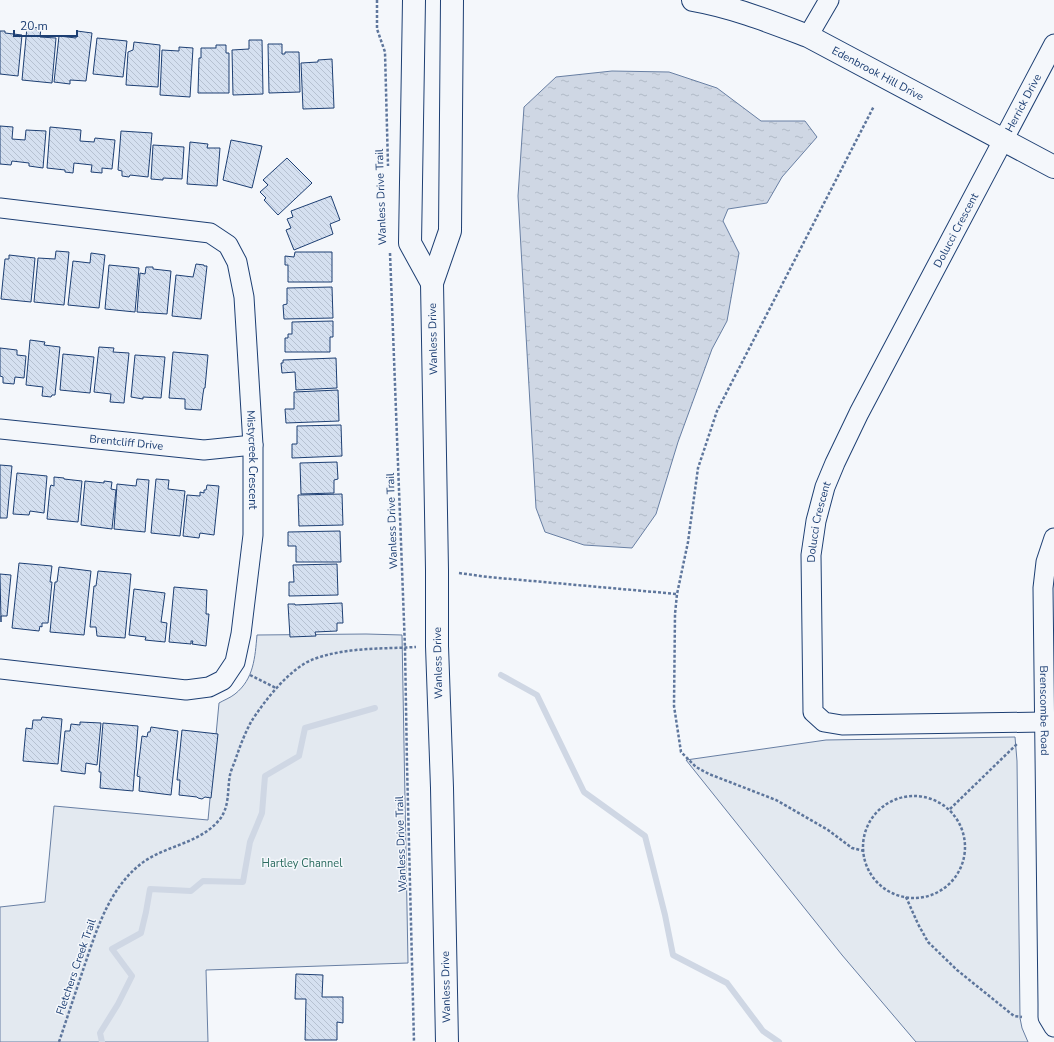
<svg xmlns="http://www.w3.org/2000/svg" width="1054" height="1042" font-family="'Nunito Sans',sans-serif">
  <defs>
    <pattern id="water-ripples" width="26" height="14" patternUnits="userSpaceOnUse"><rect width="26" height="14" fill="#cfd7e4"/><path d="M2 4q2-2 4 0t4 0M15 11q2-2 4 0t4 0" fill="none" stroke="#b1bac7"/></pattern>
    <pattern id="building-back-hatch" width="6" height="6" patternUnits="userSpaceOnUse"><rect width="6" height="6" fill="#d5e0f0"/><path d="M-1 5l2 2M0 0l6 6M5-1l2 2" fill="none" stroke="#b6c1d1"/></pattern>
  </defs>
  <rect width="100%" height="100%" fill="#f4f7fb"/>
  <g fill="#e3e9f0" stroke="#687fa3">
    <path d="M366,634L402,635L408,963L206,970L208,1042H0V907L45,902L54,806L208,820L219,703C224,700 230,698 235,694C254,679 255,657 257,635Z"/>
    <polygon points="1015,737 1017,761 1020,1018 1022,1028 1028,1042 916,1042 842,955 686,760 826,740"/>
  </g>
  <polygon fill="url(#water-ripples)" stroke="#687fa3" points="612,71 669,72 717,88 761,121 805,121 817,137 782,177 767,203 728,209 723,221 739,253 727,321 712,349 678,442 656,514 632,548 584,545 545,532 536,508 518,196 524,107 556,77"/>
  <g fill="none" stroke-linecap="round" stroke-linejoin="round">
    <g stroke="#cfd7e4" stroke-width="6">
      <polyline points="501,675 537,695 584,792 645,836 665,915 673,955 727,983 763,1031 779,1042"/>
      <polyline points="102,1042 100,1033 118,1004 132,976 112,949 141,933 146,912 150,889 191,891 203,881 243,882 250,842 262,813 265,776 299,756 305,728 375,708"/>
    </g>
  </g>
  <g fill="url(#building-back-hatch)" stroke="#1d3f73">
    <polygon points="27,27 41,28 40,37 56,38 52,83 22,80"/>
    <polygon points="0,31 5,31 5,33 22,35 18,76 0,74"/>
    <polygon points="77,31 92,33 86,81 70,80 70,84 54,82 59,36 76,38"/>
    <polygon points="97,38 127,41 123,77 93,74"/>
    <polygon points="249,40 262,40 263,94 233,95 232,50 249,49"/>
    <polygon points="134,42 160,45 158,87 126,85 128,52 133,50"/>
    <polygon points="268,44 282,44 282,54 285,54 285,52 299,52 300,92 269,93"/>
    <polygon points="216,45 226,45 226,53 229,53 229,93 198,93 199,58 201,58 201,48 216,48"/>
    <polygon points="179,47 193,48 190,97 160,95 162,50 179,51"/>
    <polygon points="332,59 334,108 303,109 301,63 318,62 318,60"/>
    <polygon points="0,126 13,127 12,139 25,140 26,130 46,131 43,168 29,166 29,163 12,161 11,165 0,164"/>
    <polygon points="50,127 81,130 80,141 94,142 95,138 115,140 112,169 102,168 102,173 91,172 92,165 74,163 73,173 65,172 65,170 47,168"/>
    <polygon points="121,131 152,133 148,177 130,175 129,177 122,176 122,171 118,170"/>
    <polygon points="231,140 262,146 252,188 223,180"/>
    <polygon points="190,142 208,144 207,148 220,148 217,186 187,184"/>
    <polygon points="153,145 184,147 182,179 163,178 163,180 151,179"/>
    <polygon points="287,158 312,183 278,215 264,200 266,198 260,192 268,185 263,180"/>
    <polygon points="331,196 340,220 330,224 333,234 294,250 286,230 291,228 287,219 293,217 291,211"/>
    <polygon points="56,251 69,252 64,305 34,302 38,258 55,259"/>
    <polygon points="295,252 332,252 332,282 288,282 288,265 285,265 285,256 294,257"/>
    <polygon points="91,253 105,255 99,308 68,305 73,261 90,263"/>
    <polygon points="9,255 35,258 31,302 1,299 5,259 9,259"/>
    <polygon points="196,264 204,265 204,266 207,266 201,319 172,316 176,275 193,277"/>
    <polygon points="109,265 139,268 135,312 105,309"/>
    <polygon points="146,267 153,267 153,269 171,271 167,314 137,312 140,273 145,274"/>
    <polygon points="332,287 333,318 284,319 283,305 287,304 287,288"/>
    <polygon points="333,321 333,337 330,337 330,352 285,352 285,338 288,338 288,334 292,334 292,322"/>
    <polygon points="30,340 45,342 44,345 60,347 55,395 52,395 51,397 42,396 43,387 26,385"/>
    <polygon points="99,347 114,348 113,352 129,353 124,403 110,402 111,394 94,392"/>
    <polygon points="0,348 17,350 17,355 26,356 24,378 15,377 14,384 3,383 3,377 0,376"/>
    <polygon points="173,352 208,355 205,388 204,388 203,394 201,410 185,409 185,399 169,398"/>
    <polygon points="63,354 94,357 90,393 60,390"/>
    <polygon points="135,355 165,357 161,398 143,397 143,399 131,397"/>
    <polygon points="336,358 337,388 296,390 295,372 282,373 281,363 283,363 283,360"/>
    <polygon points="338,390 339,421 286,423 285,409 294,409 294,392"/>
    <polygon points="341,425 342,456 292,458 292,444 297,444 297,426"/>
    <polygon points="337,462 338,479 334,480 334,493 301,494 300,463"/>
    <polygon points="0,465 12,466 7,518 0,518"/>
    <polygon points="17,473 47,476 44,513 30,511 29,515 13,514"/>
    <polygon points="54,477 64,478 64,479 82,481 78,522 47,519 50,488 51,485 54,486"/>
    <polygon points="137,479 149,480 145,532 114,529 117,484 136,486"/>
    <polygon points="156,479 169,480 168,489 185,491 180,536 151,533"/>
    <polygon points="85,481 104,483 104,481 112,482 111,489 116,490 112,529 81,525"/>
    <polygon points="207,485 219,486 214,535 200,533 199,538 183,536 187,495 200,496 200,492 204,493 204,490 206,490"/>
    <polygon points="342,494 343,525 299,526 298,495"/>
    <polygon points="340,531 341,562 296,562 296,546 288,546 288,532"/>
    <polygon points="19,563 52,566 50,582 52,582 48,623 42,623 42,627 40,626 39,631 12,628"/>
    <polygon points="337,564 338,595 289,596 289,582 294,582 293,565"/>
    <polygon points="59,567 91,571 84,635 50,632 55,582 57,582"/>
    <polygon points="98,571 131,574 125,638 97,636 96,627 90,627 94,586 96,586"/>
    <polygon points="0,574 11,575 7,616 1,616 1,622"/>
    <polygon points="174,587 207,590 206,614 209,614 206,646 192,644 193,641 191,641 191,644 169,642"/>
    <polygon points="134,589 165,593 161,622 167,623 165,642 145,640 146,637 129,635"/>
    <polygon points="342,603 343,623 337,623 337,631 315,632 316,636 290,637 288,604 295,604 295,605"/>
    <polygon points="42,717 62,719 58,764 23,761 26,728 32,729 33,720 41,720"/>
    <polygon points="80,722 101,723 97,765 86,763 85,774 61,771 65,731 70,731 71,724 80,725"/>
    <polygon points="103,723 138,726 133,791 100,788 101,772 99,772"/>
    <polygon points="151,727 178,731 171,795 139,791 140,777 137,776 142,736 147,737 148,732 150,732"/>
    <polygon points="182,730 218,734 211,798 205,797 202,799 198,798 197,797 179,795 180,780 177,780"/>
    <polygon points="296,974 323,975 322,997 343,997 343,1023 337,1022 337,1040 305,1040 306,999 295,999"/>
  </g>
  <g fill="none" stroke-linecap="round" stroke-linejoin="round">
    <g stroke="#1d3f73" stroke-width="21">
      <g id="minor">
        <polyline points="808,36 829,0"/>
        <path id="s1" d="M0,208L210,233L228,245L237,262L244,297L253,445V535L241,634L235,662L223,680L209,687L186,690L0,669"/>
        <path id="s2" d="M0,429L204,450L253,445"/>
        <path id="s3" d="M1054,538L1046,562L1043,588L1048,1004V1017L1054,1027"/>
        <path id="s4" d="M1043,722L842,725L824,722L813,712L811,555L816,521L825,487L835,463L859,413L1054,44"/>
      </g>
    </g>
    <g stroke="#1d3f73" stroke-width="24">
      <g id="tertiary">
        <path id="s5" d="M693,0C733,7 771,22 808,36L1054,167"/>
      </g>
    </g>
    <g stroke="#1d3f73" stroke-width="24">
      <g id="secondary">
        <polyline points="414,0 410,243 432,283"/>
        <polyline points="447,1042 442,788 437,646 437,570 432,283 450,231 452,0"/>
      </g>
    </g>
    <g stroke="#5e769c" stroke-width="2.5" stroke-dasharray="3 2" stroke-linecap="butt">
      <polyline points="377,0 377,29 385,52 388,166"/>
      <polyline points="390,253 405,648 407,765 414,1042"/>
      <polyline points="459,573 488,577 677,594"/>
      <polyline points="250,675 276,688"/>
      <circle cx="914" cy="847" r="51"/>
      <polyline points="950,809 1018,743"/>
      <polyline points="864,851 852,848 828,830 776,800 709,774 696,767 681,752 674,706 675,614 677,594 688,542 698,468 717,411 874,106"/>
      <polyline points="906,897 918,924 928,942 957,970 1014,1016 1022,1017"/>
      <path d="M59,1042C67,1018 75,994 83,970C96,932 108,889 142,863C166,845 200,844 220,819C230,805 227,791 230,775C231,770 234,764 236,758C240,746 245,733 251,722C264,701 291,667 314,659C347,647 382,649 416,647"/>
    </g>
    <use href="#minor" stroke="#f4f7fb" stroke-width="19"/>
    <use href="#tertiary" stroke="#f4f7fb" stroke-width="22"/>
    <use href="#secondary" stroke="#f4f7fb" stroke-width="22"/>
  </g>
  <g text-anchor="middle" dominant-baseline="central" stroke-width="3" stroke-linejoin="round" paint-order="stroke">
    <g font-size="11" fill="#1d3f73" stroke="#f4f7fb">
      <text stroke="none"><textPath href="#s5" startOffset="200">Edenbrook Hill Drive</textPath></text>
      <text stroke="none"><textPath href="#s4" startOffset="893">Herrick Drive</textPath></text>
      <text transform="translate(381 197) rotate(-92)">Wanless Drive Trail</text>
      <text stroke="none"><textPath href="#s4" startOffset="749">Dolucci Crescent</textPath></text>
      <text transform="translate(433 339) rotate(-91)">Wanless Drive</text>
      <text stroke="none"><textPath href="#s2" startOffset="127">Brentcliff Drive</textPath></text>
      <text stroke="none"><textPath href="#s1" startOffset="451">Mistycreek Crescent</textPath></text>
      <text transform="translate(392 521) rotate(-92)">Wanless Drive Trail</text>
      <text stroke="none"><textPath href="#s4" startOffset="425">Dolucci Crescent</textPath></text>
      <text transform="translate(438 663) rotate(-91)">Wanless Drive</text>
      <text stroke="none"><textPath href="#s3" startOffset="174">Brenscombe Road</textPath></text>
      <text transform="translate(401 844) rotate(-92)">Wanless Drive Trail</text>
      <text transform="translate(76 967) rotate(-71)">Fletchers Creek Trail</text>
      <text transform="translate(446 987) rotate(-91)">Wanless Drive</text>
    </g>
    <g font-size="11" fill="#2c6c60" stroke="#f4f7fb">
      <text x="302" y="863">Hartley Channel</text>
    </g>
  </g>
  <path d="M14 30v6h63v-6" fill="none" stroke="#1d3f73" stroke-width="2"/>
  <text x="20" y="30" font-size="12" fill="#1d3f73" stroke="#f4f7fb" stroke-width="3" paint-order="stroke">20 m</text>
</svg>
